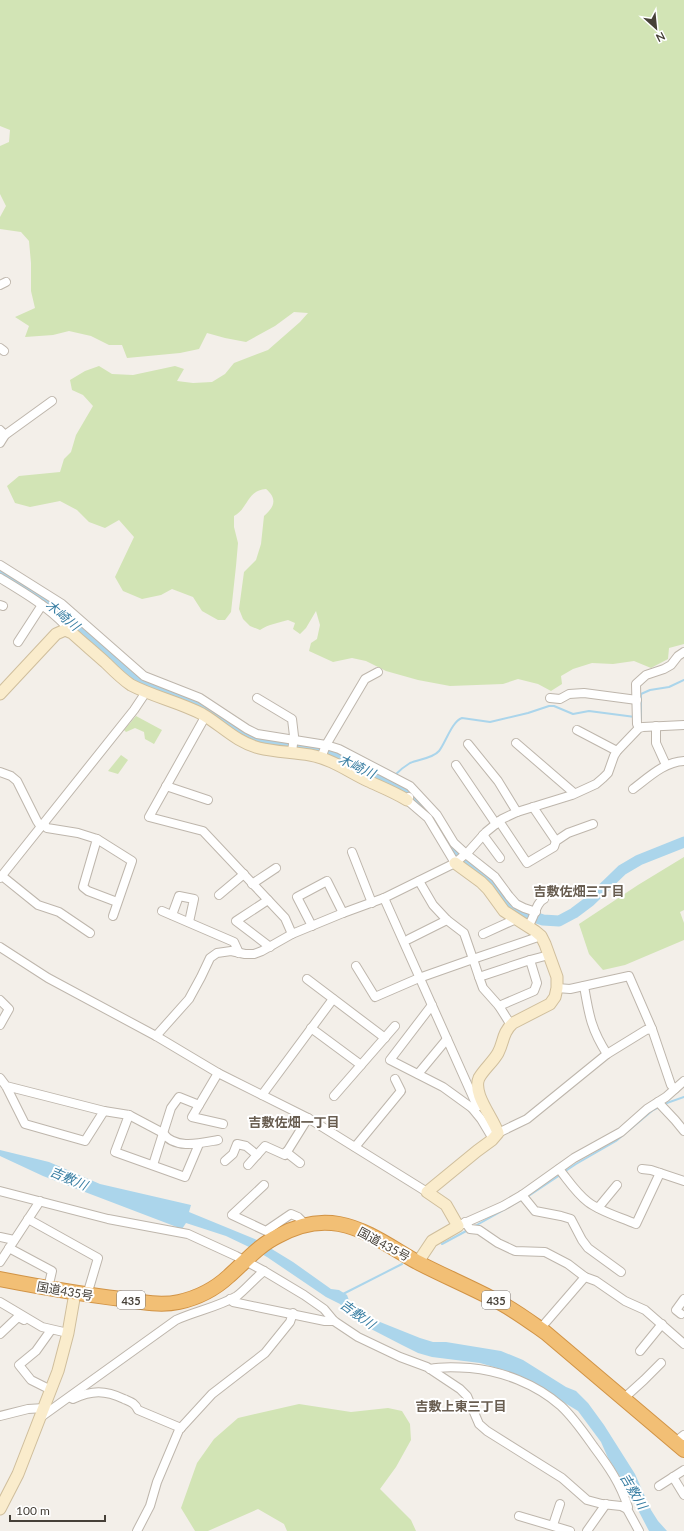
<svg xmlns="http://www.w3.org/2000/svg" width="684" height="1531" font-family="Lato,'Noto Sans JP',sans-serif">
  <rect width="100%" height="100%" fill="#f3efe9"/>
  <g fill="#d2e4b5">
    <path d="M0,0H684V644L669,648L668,659L651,668L634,661L613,664L592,663L573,669L561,676L562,684L551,691L538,684L518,679L503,684L450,686L418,680L386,671L366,661L352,658L333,662L309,651L311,643L317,639L320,625L316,611L306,628L300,634L293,629L295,623L288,620C278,623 269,624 260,630L250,626L243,619L239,609L244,572L256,560L261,544L264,516C274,507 278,499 266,489C246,491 249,508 234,516V527L238,543L236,566L231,612L225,620H218L202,611L193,597L172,589L161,595L142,599L123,591L115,577L134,537L119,520L105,528L89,522L77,510L60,501L30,507L15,503L7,486L19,476L60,472L64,459L71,452L76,435L93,406L83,395L72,390L70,380L85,371L99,366L112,374L133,375L175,366L184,369L177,381L193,383L212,382L225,374L234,363L268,350L300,322L308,313L294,312L275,326L246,342L225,338L207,333L199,349L180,353L127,358L122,345H109L91,336L69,331L53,335L25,337L29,326L15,317L35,308L31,291V263L29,241L21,232L0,229V217L6,206L0,194V146L9,142L10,130L0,126Z"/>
    <polygon points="136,716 162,730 154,744 145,739 144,732 135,728 126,732 124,730"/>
    <polygon points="121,755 128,760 118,774 108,771"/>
    <polygon points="684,857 684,910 680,912 684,923 684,940 625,965 603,970 589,954 579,924 638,885"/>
    <polygon points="299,1404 351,1412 388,1408 402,1411 410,1424 411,1440 396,1467 380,1489 411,1520 416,1531 287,1531 284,1524 258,1509 208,1531 195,1531 181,1508 197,1463 214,1439 238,1418"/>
  </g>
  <polygon fill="#abd5eb" points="0,1150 49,1162 100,1184 191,1205 189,1212 257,1240 293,1262 331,1289 339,1290 347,1295 350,1303 365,1316 420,1338 433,1342 446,1342 501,1351 523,1360 566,1387 576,1391 588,1403 604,1425 635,1474 651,1510 658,1521 667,1531 649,1531 624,1483 608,1458 601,1442 578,1411 524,1378 504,1370 480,1363 432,1357 418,1353 402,1345 371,1329 344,1309 340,1304 326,1297 267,1257 249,1247 226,1236 186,1223 182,1229 43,1176 0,1156"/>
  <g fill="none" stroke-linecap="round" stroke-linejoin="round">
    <g stroke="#abd5eb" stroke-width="2">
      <polyline points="639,718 641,719 641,694 650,690 669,687 684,680"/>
      <path d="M395,775C399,771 405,766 410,763C418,759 432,759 439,751C445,744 452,721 462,718L490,722L528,713L549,706H554L573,714L589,711L635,717"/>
      <polyline points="664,1104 684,1097"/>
      <polyline points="564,1172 576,1164 616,1141 653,1110 659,1107"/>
      <polyline points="527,1197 560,1175"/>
      <polyline points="475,1226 523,1199"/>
      <polyline points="442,1244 468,1230"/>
      <polyline points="343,1294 402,1264"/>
    </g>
    <polyline stroke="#abd5eb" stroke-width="11" points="0,571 43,598 74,623 123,667 140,680 169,692 177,692 208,708 239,730 250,735 262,738 318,747 333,753 404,787 433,817 457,854 480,870 489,878 510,905 528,915 543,920 559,921 574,913 590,901 622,870 639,860 684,842"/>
    <g stroke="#beb6ac" stroke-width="10">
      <g id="street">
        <polyline points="0,285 6,282"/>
        <polyline points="0,348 4,351"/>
        <polyline points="0,430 5,435 0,443"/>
        <polyline points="5,435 52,401"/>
        <polyline points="0,565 62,604 144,676 200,698 247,729 257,734 326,745 339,749 410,786 437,815 454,843 466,854 495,877 509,896 516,904 524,908 536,912"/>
        <path d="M0,578C23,592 47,606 65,625V630"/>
        <polyline points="0,605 3,606"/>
        <polyline points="18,642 42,605"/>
        <polyline points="257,698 292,719 294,736 292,752"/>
        <polyline points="550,698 560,699 569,694 584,693 637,700"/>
        <polyline points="205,717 149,817 203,831 285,918 292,934"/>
        <polyline points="656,726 656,743 666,765"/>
        <polyline points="639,728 637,724 636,684 646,675 664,669 671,665 678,656 684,652"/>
        <polyline points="577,730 617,751"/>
        <polyline points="516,743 574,793"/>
        <polyline points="468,744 498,781 517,812"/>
        <polyline points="321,758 326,745 365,679 378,672"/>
        <polyline points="456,765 496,824"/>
        <polyline points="0,772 11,776 17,781 37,821 41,827"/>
        <polyline points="166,786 208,800"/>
        <path d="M633,789C649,777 664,762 684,761"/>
        <polyline points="409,797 407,800 428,818 455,863"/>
        <polyline points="533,807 556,841"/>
        <polyline points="499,821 527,863 554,847 556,841 568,833 593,824"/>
        <polyline points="44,824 47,828 78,833 97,839 83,887 88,891 117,902"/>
        <polyline points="483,835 500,858"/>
        <polyline points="97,839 132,861 113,916"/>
        <polyline points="352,852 372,903"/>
        <polyline points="2,876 38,905 59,912 90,933"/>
        <polyline points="0,878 134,710 146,692"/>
        <polyline points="419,881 433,905 447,920 464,933 473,959 541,936"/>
        <polyline points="252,884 276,868"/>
        <polyline points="219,895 244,874"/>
        <polyline points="384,898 477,1106 485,1106"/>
        <polyline points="268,900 236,921 270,947"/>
        <polyline points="162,911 234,942 239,953"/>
        <polyline points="172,915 179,896 194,899 189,922"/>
        <polyline points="312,926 297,897 327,881 343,913"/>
        <path d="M528,926C535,918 535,903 544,899"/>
        <polyline points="483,934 516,919"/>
        <polyline points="409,939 447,920"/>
        <polyline points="0,947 48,978 156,1036 218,1073 308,1118 427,1192"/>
        <polyline points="530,960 549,955"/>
        <polyline points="356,966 375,997 419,978 473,959 479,977 530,960 537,983 534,991 499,1006 511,1025"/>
        <polyline points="479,977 483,988 499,1006"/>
        <polyline points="307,979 385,1038"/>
        <path d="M584,986C589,1015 591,1029 607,1054"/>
        <polyline points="557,988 570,989 629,976 652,1029 671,1085 675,1089"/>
        <polyline points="0,1000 9,1009 0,1025"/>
        <polyline points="432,1005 390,1060 443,1087 472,1108 477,1106"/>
        <polyline points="311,1028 361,1065"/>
        <polyline points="156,1036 189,999 201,977 210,958 217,953 231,951 245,954 254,954 262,951 292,934 343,913 384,898 455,863 469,851 486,832 502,819 517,812 572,795 596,784 603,778 608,773 614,756 617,751 639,728 643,727 684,725"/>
        <polyline points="218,1073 192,1117 223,1124"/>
        <polyline points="418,1074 447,1039"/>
        <polyline points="0,1078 6,1086 25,1124 85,1141 104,1111 6,1086"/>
        <polyline points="262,1095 333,999"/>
        <polyline points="334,1096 395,1026"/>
        <polyline points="658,1102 675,1120 684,1131"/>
        <polyline points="472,1108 481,1119 493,1139"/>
        <polyline points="104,1111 129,1115 115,1152 185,1177 199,1144"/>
        <path d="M129,1115L163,1133C175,1150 201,1143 218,1140"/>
        <polyline points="498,1133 527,1119 607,1054 646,1030 652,1029"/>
        <polyline points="355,1147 401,1091 395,1079"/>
        <polyline points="286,1152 300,1163"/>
        <polyline points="225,1161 233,1154 237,1144 246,1146 257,1155"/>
        <polyline points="153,1165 171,1108 179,1097 199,1105"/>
        <polyline points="248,1165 265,1146 285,1155 308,1118"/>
        <path d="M559,1169C568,1180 576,1193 588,1202C601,1212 620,1217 636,1224L660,1173"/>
        <polyline points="642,1169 651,1170 684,1181"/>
        <polyline points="264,1185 232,1215 266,1231 291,1214 298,1217 306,1225"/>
        <polyline points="0,1191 108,1219 188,1234 236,1256 264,1271 304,1295 324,1309 334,1321 358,1337 400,1357 427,1367 460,1389 467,1396 479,1424 487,1431 562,1478 587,1500 602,1504 621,1506 627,1509 639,1531"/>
        <polyline points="522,1195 535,1211 561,1216 571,1219 582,1240 588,1248 621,1272"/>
        <polyline points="598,1208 617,1185"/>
        <polyline points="28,1219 98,1258 87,1295"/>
        <polyline points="465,1222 470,1229 479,1230 498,1243 515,1251 545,1252 568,1264 585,1277 596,1281 625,1301 645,1310 684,1344"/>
        <polyline points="458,1226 503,1206 522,1195 574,1158 621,1132 647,1109 666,1097 684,1081"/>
        <polyline points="0,1237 14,1240"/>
        <polyline points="9,1248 52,1271 48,1288"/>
        <polyline points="0,1262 40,1201"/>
        <polyline points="230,1299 233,1302 325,1321 334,1321"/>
        <polyline points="0,1302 42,1327 68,1333"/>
        <polyline points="681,1314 676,1310 684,1299"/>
        <polyline points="540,1329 585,1277"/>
        <polyline points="0,1334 18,1317 24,1320"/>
        <polyline points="640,1351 662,1324"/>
        <path d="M430,1369C443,1366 457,1367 470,1368C502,1371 536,1384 561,1406C574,1418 584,1433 594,1447C609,1467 620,1483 628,1507L627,1509"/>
        <polyline points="51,1390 31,1380 19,1365 36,1351 51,1330"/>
        <path d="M71,1398L73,1399C92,1390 105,1390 124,1399C131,1402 135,1403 138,1410L181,1428"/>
        <polyline points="623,1399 644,1380 661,1363"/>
        <polyline points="0,1416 28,1409 44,1408"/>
        <path d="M41,1417L176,1320C196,1311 218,1307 237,1296C246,1289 255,1278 264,1271"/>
        <polyline points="675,1442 684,1435"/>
        <polyline points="673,1477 684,1495"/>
        <polyline points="659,1486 684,1470"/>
        <polyline points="519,1516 570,1531"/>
        <polyline points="553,1525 560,1504"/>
        <polyline points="137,1531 150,1506 157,1482 179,1430 212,1394 265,1353 290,1322 293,1313"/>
        <polyline points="587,1531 606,1504"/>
      </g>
    </g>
    <g stroke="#cfbe9c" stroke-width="13">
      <g id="secondary">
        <path d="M0,694L56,634L65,630L72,633C83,643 95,653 106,663C114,671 122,679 131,685C154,697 179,702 202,714C221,725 236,742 259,748C275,752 293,752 310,755C332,759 349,772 368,781C381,787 394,792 407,800"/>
        <path d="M418,1262L432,1241L458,1226L446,1205L427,1192L477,1151L492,1140L498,1133C493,1117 472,1094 479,1078C484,1069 493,1062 498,1053C504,1042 502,1033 513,1023L550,1004L555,997L557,988V977L545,944L541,936L535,931L504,911L488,889L481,882L455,863"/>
        <polyline points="0,1509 18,1474 58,1371 68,1333 75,1293"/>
      </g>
    </g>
    <g stroke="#d19345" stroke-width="16">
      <path id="highway" d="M0,1279C41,1287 81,1294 122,1299C140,1302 160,1306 179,1302C197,1298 215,1289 229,1276C245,1262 259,1245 278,1236C296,1226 318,1220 339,1224C367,1229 392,1248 417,1262C442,1275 468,1286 493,1299C512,1308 529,1321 546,1333L684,1450"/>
    </g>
    <use href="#street" stroke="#fff" stroke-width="8"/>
    <use href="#secondary" stroke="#faeccc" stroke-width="11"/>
    <use href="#highway" stroke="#f2bf75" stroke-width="14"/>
  </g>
  <g text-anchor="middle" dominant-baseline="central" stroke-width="4" stroke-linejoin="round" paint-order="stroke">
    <g fill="#fff" stroke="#7e7974" stroke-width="1">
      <rect x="117" y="1291" width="28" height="18" rx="3"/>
      <rect x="482" y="1291" width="28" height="18" rx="3"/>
    </g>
    <g font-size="11" font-weight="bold" fill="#464038">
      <text x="131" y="1300">435</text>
      <text x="496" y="1300">435</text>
    </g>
    <g font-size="12" fill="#464038" stroke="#fff">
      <text transform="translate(384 1244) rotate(28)">国道435号</text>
      <text transform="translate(65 1291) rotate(10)">国道435号</text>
    </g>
    <g font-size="13" font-style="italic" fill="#377da2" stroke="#fff">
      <text transform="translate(63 615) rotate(40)">木崎川</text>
      <text transform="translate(357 766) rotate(25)">木崎川</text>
      <text transform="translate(69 1178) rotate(23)">吉敷川</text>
      <text transform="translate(358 1314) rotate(36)">吉敷川</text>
      <text transform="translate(634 1491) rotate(59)">吉敷川</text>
    </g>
    <g font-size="13" font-weight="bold" fill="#685d50" stroke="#fff">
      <text x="579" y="891">吉敷佐畑三丁目</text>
      <text x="294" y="1122">吉敷佐畑一丁目</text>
      <text x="461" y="1406">吉敷上東三丁目</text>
    </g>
  </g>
  <g transform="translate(656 28) rotate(153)" stroke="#ffffff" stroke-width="3" paint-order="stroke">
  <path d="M0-3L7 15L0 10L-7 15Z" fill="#464038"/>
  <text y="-6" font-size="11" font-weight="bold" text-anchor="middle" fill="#464038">N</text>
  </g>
  <path d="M10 1515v6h95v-6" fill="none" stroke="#464038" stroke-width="2"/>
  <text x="16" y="1515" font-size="12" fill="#464038" stroke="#ffffff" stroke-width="3" paint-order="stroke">100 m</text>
</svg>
